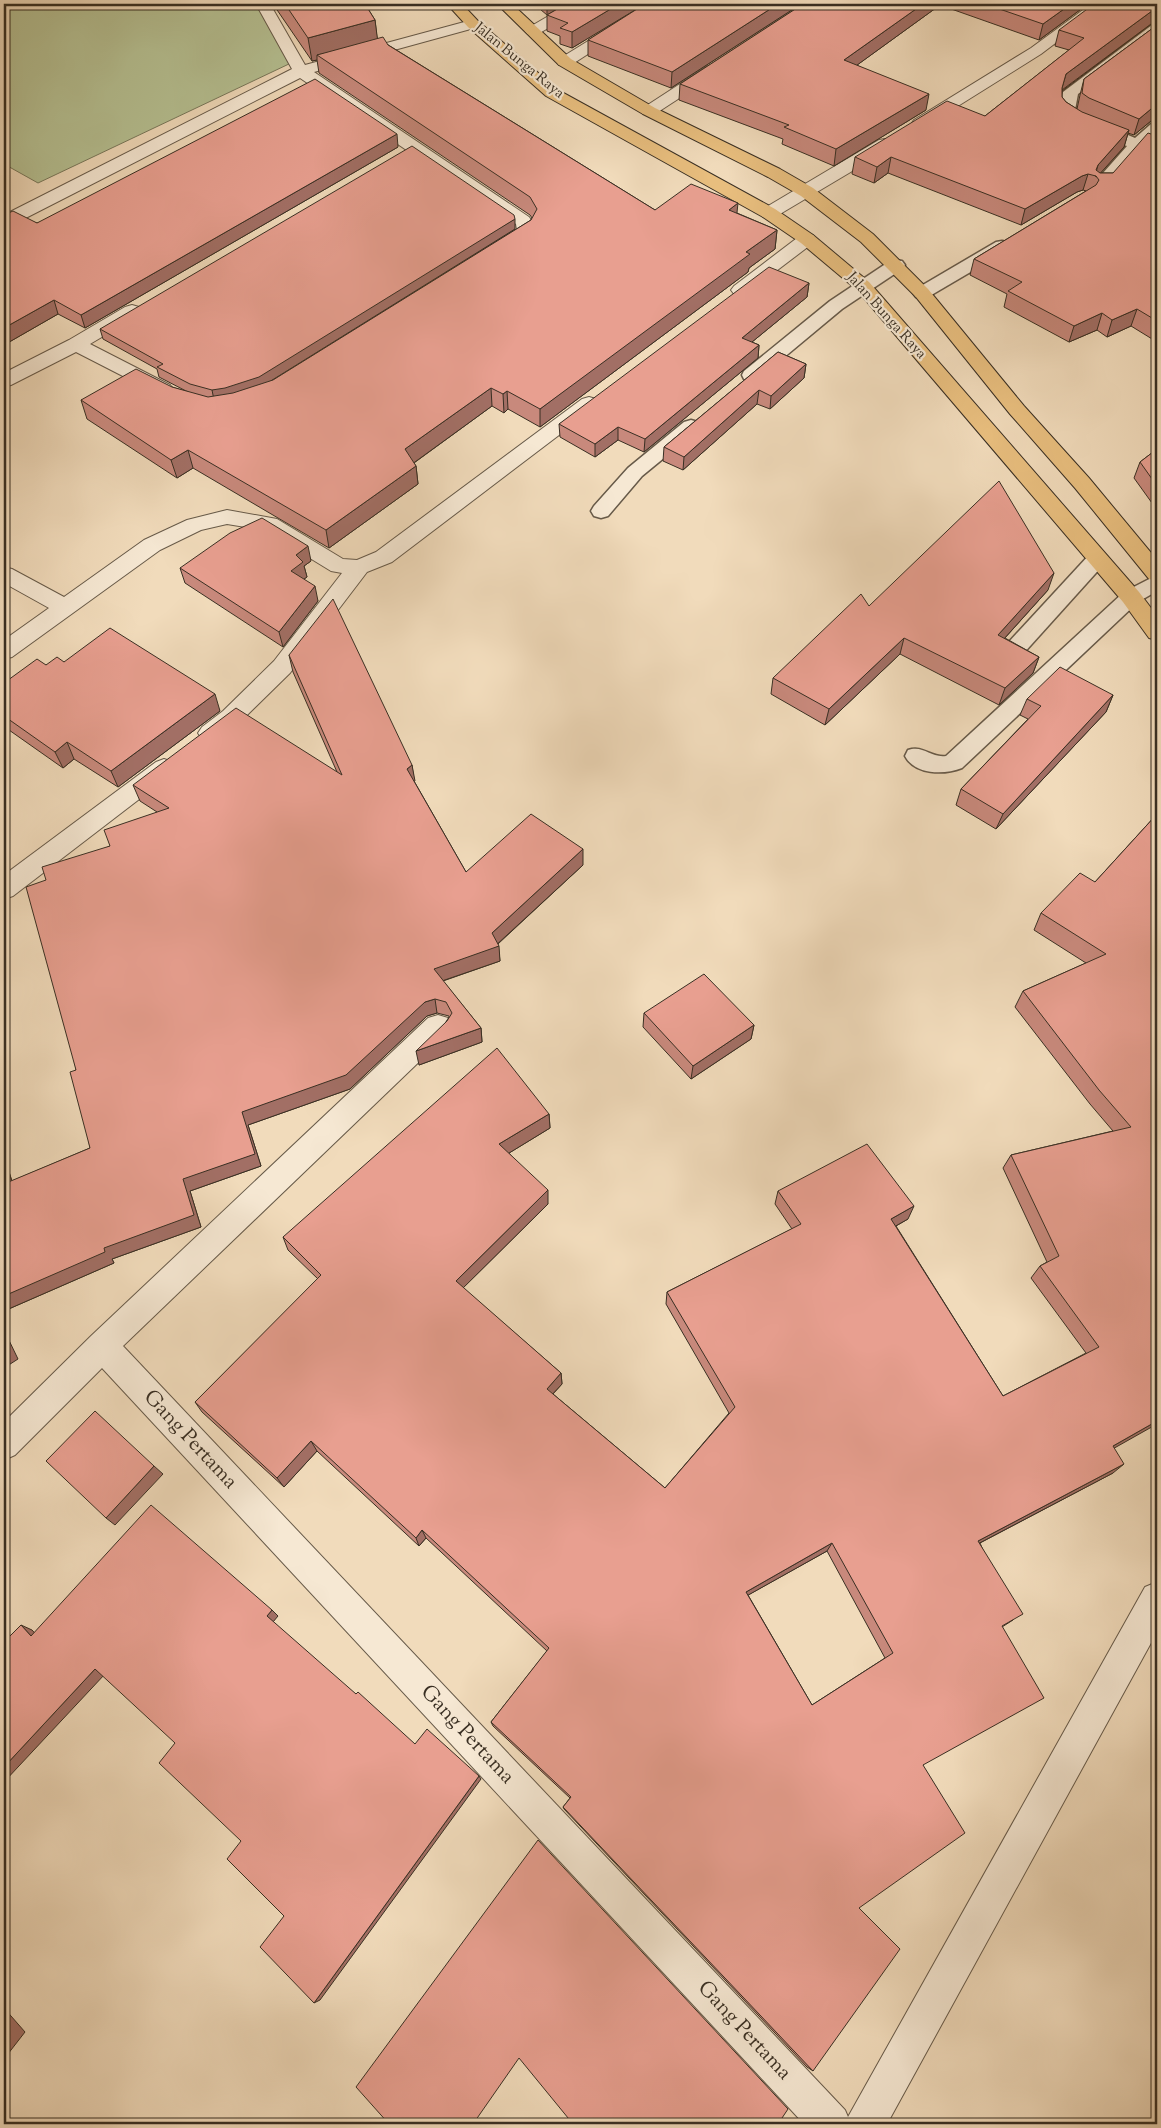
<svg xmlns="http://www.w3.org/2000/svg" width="1161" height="2128" font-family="'Sorts Mill Goudy',serif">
  <rect width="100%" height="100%" fill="#f1dbbb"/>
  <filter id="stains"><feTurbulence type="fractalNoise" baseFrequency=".004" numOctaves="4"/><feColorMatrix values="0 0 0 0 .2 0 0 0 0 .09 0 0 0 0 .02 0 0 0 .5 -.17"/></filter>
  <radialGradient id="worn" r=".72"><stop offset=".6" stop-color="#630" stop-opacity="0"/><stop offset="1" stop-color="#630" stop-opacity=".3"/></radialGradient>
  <polygon fill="#b6c193" stroke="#78785b" points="4,4 258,4 291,63 38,183 4,164"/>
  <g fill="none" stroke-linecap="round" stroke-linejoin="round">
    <g stroke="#675a49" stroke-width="3">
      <g id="lane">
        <path d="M1157,24V35L1078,94L1075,110L1083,116L1135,138L1151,124L1157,122V135L1143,147L1107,188H1095L1093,185L1095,182L1127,146C1115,141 1062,123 1059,112C1058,105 1061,98 1063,92L1152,25Z"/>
        <polygon points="1002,241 1008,242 1011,246 1008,250 928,297 922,298 916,297 913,293 916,289 996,242"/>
        <polygon points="896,260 902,261 905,265 902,269 842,309 758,379 751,381 744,379 742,375 744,371 830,301 890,261"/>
        <polygon points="691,420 698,422 701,426 698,430 642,476 608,516 601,518 594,516 591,511 594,506 628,468 684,422"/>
        <polygon points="1097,552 1104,554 1107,559 1104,564 1022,655 1014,658 1006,655 1003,650 1006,645 1090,554"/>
        <path d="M1157,575V591L1138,602L962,768C944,775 915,775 905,756L908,750C924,745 930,758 946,756L1124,592Z"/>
      </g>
    </g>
    <g stroke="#675a49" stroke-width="2">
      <g id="street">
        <path d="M256,4H270L305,65L468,21H478L481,24L478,27L314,72L529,217L536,228C529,240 509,254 495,251L492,247L495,243L517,230L516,224L300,78L10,226L4,227V215L292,69Z"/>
        <polygon points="569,4 586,4 584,7 538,34 528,34 525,31 528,28"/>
        <polygon points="648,4 665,4 571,65 559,65 557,62 559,59"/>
        <polygon points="1091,4 1107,4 1041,54 926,126 914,126 912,123 914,120 1031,48"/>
        <polygon points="712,65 718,67 720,70 718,73 655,114 643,114 641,111 643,108 706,67"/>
        <polygon points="885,139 891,140 893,144 891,148 775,217 769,218 763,217 760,213 763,209 879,140"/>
        <polygon points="807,234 813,235 816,239 813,243 746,294 740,295 734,294 731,290 734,286 801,235"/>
        <polygon points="132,305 139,307 141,311 139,315 90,344 170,385 173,389 170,393 163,395 156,393 76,352 11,385 4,387 4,373 69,340 125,307"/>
        <polygon points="589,397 596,399 599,403 596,407 392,562 367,572 290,673 239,723 218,739 210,742 202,739 198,733 202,727 223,711 274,661 342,573 331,571 264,530 227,524 201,530 160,550 12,657 4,659 4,640 49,608 4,583 4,567 12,569 64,597 144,540 187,520 227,510 277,519 343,559 357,560 376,552 582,399"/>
        <polygon points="164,759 172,762 176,768 172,774 13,896 4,899 4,875 156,762"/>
        <polygon points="438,1015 448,1018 452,1026 448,1034 123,1346 845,2110 848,2117 1145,1587 1157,1582 1157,1632 887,2124 804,2124 102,1368 15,1455 4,1460 4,1422 91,1336 428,1018"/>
      </g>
    </g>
    <g stroke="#392f23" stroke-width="2">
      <g id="primary">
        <polygon points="447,4 462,4 478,21 558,90 775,209 813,235 869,282 1139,592 1157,616 1157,640 1149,638 1123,602 857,290 801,243 763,217 546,96 468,27"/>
        <polygon points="497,4 512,4 571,59 655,108 780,169 813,188 873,234 928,289 1024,406 1089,478 1157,560 1157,581 1149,579 1075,488 1010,414 916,297 861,242 801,196 768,177 643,114 559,65"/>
      </g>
    </g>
    <use href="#lane" fill="#f6e8d3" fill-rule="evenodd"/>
    <use href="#street" fill="#f6e8d3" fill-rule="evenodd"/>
    <use href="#primary" fill="#e8be7e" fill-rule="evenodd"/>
  </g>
  <g fill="#c8897c" stroke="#392f23" fill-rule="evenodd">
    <polygon points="273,4 365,4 375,20 377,38 655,210 737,213 777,230 775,249 749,268 748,272 540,427 508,409 504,413 492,406 414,463 416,466 418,484 329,548 193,468 177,478 87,419 81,400 172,387 188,392 159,377 157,369 103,339 100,329 515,229 272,381 531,220 532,218 530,215 319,73 317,60 312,61"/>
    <polygon points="534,4 566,4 547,15"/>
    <polygon points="566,4 801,4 671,88 588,56 588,40 644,4 572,48 560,44 560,36 547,31 547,15"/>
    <polygon points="803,4 1088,4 1039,40 940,5 857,65 926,110 834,166 782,144 783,139 679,100 680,84"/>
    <polygon points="1157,4 1157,23 1151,24 1062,91 1062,97 1066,102 1077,109 1080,95 1084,79 1157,25 1157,116 1134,135 1128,133 1124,147 1100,173 1113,173 1157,136 1157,342 1131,326 1107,337 1097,330 1069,342 1004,307 1007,294 970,275 974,259 1086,191 1083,190 1077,192 1021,225 888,173 874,183 852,174 855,157 985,116 1069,50 1055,46 1059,30"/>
    <polygon points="398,147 85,328 58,314 4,345 4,215 37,223"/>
    <polygon points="809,283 807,297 752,342 759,345 758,358 644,452 618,440 595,457 560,437 559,424"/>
    <polygon points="778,352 806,364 804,378 770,409 757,404 683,470 663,461 664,447"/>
    <polygon points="1157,449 1157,510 1134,478 1140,462"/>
    <polygon points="311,561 304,566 307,577 304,579 318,601 283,647 185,583 180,568"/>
    <polygon points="1048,590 1005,638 1039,657 1033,673 999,705 900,654 825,725 771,694 773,678 869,606"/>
    <polygon points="289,655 412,765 414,781 466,872 583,865 498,944 500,961 443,981 481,1028 482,1042 419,1065 449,1017 449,1016 437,1013 427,1016 350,1089 248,1125 261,1166 190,1191 201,1227 112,1259 114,1263 4,1311 4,1156 12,1181 90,1148 76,1070 46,880 110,846 157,812 140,801 133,785 337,772 293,672"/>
    <polygon points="64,662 220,711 118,787 74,759 63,768 9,730 5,724 4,723 4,683 46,665"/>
    <polygon points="1113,695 1106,712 996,829 956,805 961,789 1028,719 1020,715 1027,699"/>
    <path d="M1157,814V1212L1156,1213L1114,1448L1113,1473L980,1543L1013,1620L1002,1627L923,1765L859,1908L813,2071L807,2067L564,1809L563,1807L570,1798L493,1726L491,1722L547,1651L426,1538L419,1546L317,1451L284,1487L202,1412L195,1402L318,1279L288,1250L283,1237L549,1114L550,1128L509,1153L548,1204L463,1288L561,1373L562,1384L553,1394L665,1488L729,1413L666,1304L667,1292L792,1229L775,1204L778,1191L908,1219L896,1226L1003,1396L1086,1353L1031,1278L1040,1266L1047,1262L1003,1168L1011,1155L1113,1131L1090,1104L1015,1007L1023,991L1086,963L1034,930L1041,913L1095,882ZM827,1551L885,1658L812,1705L748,1595Z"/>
    <polygon points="644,1013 754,1025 751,1039 691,1079 643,1027"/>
  </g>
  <g fill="#a26f65" stroke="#392f23">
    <polygon points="547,4 566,4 547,15"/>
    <polygon points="619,4 645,4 572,48 572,32"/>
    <polygon points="778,4 801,4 671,88 672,72"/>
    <polygon points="923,4 940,4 940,5 842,76 844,60"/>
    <polygon points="1071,4 1088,4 1039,40 1043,24"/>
    <polygon points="1157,7 1157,23 1151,24 1062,90 1062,88 1066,74 1156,8"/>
    <polygon points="375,20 378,43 317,55 317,60 312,61 308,38"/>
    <polygon points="929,94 926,110 834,166 836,149"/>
    <polygon points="1157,104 1157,116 1134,135 1139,119"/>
    <polygon points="1129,130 1124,147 1097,177 1095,176 1098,165"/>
    <polygon points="397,134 398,147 85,328 81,315"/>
    <polygon points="891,157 888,173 874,183 877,167"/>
    <polygon points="1088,174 1083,190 1077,192 1021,225 1025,209 1082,176"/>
    <polygon points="738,203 736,222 729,210"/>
    <polygon points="515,219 515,229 261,387 214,400 212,390"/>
    <polygon points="777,230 775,249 749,268 748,272 540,427 540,409 746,252"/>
    <polygon points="809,283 807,297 741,351 742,338"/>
    <polygon points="54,300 58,314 4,345 4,328"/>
    <polygon points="1137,309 1131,326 1107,337 1112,320"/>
    <polygon points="1102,313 1097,330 1069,342 1074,326"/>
    <polygon points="759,345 758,358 644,452 645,439"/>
    <polygon points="806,364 804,378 770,409 771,396"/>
    <polygon points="491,388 492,406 408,467 405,449"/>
    <polygon points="759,390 757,404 683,470 684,457"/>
    <polygon points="507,391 508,409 504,413 503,394"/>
    <polygon points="618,427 618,440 595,457 595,444"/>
    <polygon points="188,450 193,468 177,478 171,460"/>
    <polygon points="416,466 418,484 329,548 326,530"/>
    <polygon points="308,546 311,561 304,566 307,577 294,586 291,571 296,555"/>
    <polygon points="1054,573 1048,590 993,651 998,635"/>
    <polygon points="315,586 318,601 283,647 279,632"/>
    <polygon points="904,638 900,654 825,725 829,709"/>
    <polygon points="1039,657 1033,673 999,705 1005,688"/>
    <polygon points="215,694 220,711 118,787 111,771"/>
    <polygon points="1113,695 1106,712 996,829 1003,814"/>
    <polygon points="67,742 74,759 63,768 55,752"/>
    <polygon points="412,765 415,781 410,785 407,769"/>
    <polygon points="583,849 583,865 494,947 499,946 500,961 436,983 434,969 492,933"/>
    <polygon points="435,999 437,1013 427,1016 350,1089 248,1125 261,1166 190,1191 201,1227 112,1259 114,1263 4,1311 4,1296 104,1248 183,1179 242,1112 425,1002"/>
    <polygon points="754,1025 751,1039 691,1079 693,1066"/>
    <polygon points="481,1028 482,1042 419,1065 416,1051"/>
    <polygon points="549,1114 550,1128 501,1158 499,1144"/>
    <polygon points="4,1156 16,1195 6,1183 4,1175"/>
    <polygon points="548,1190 548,1204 458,1293 456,1281"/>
    <polygon points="1157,1205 1157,1212 1141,1221 1152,1208"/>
    <polygon points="914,1206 908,1219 885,1232 891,1219"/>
    <polygon points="4,1330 18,1359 4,1368"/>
    <polygon points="561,1373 562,1384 548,1399 547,1389"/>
    <polygon points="1157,1421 1157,1424 1102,1455 1113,1446"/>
    <polygon points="311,1441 317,1451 284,1487 277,1478"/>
    <polygon points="1124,1464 1113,1473 970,1548 978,1541"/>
    <polygon points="154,1466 163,1474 115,1525 106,1518"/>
    <polygon points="422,1530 426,1538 419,1546 416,1538"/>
    <polygon points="832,1543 827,1551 743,1598 746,1592"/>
    <polygon points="272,1610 278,1616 273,1622 267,1616"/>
    <polygon points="21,1625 32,1630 42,1641 31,1636"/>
    <polygon points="95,1669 105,1674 4,1782 4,1767"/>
    <polygon points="479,1776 481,1779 320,2000 314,2003"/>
    <polygon points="4,2008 25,2032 4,2059"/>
  </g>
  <g fill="#e89f90" stroke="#392f23" fill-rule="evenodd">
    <polygon points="285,4 365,4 375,20 308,38"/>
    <polygon points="566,4 619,4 572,32 560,28 568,23 547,15"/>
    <polygon points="645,4 778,4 672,72 588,40"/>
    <polygon points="803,4 923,4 844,60 929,94 836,149 784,127 789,125 680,84"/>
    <polygon points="985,4 1071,4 1043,24"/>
    <polygon points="1094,4 1157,4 1157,7 1156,8 1066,74 1062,88 1062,97 1066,102 1082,112 1129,130 1098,165 1096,170 1100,173 1113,173 1148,133 1157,136 1157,321 1137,309 1112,320 1102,313 1074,326 1008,291 1022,282 974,259 1096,185 1099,180 1096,176 1088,174 1082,176 1025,209 891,157 877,167 855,157 947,101 985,116 1084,38 1059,30"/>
    <polygon points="1157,25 1157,104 1139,119 1089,98 1082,93 1084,79"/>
    <polygon points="383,37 388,45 655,210 691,184 738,203 729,210 777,230 746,252 750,254 540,409 507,391 503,394 491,388 405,449 416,466 326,530 188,450 171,460 81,400 136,369 172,387 208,397 233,393 273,380 531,220 537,209 530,197 317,55"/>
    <polygon points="315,79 397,134 81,315 54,300 4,328 4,215 13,211 37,223"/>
    <polygon points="412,146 514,215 515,219 259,377 225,388 212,390 190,384 157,367 163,364 100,329"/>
    <polygon points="769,267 809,283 742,338 759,345 645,439 618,427 595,444 559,424"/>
    <polygon points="778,352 806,364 771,396 759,390 684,457 664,447"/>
    <polygon points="1157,449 1157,486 1140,462"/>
    <polygon points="999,481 1054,573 998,635 1039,657 1005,688 904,638 829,709 773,678 861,594 869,606"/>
    <polygon points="262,518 308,546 296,555 303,562 291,571 315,586 279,632 180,568 230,533"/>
    <polygon points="333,599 412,765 407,769 466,872 531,814 583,849 492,933 499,946 434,969 481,1028 416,1051 447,1021 452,1013 446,1002 435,999 425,1002 346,1075 242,1112 255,1154 183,1179 194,1215 104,1248 105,1252 4,1296 4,1175 6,1183 90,1148 70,1072 76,1070 26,887 46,880 42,867 110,846 104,830 169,808 133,785 236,708 342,775 289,655"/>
    <polygon points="110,628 215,694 111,771 67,742 55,752 4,716 4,683 37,659 46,665 57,657 64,662"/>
    <polygon points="1060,667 1113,695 1003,814 961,789 1041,706 1027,699"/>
    <path d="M1157,814V1205L1152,1208L1157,1215V1421L1113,1446L1124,1464L978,1541L1023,1614L1002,1626L1044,1698L923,1765L965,1833L859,1908L900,1949L813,2071L563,1807L571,1797L491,1722L549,1648L422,1530L416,1538L311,1441L277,1478L195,1402L321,1275L283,1237L497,1048L549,1114L499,1144L548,1190L456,1281L561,1373L547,1389L665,1488L735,1407L667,1292L801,1224L778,1191L867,1144L914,1206L891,1219L1003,1396L1099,1347L1040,1266L1059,1256L1011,1155L1131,1127L1099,1090L1023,991L1106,954L1041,913L1080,873L1095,882ZM832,1543L893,1653L812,1705L746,1592Z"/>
    <polygon points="704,974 754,1025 693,1066 644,1013"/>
    <polygon points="4,1341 8,1349 4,1351"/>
    <polygon points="95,1411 154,1466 106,1518 46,1461"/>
    <polygon points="151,1505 272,1610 267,1616 356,1694 358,1692 415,1744 427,1729 479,1776 314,2003 260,1947 284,1916 227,1859 241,1841 159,1763 175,1743 95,1669 4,1767 4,1642 21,1625 31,1636"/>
    <polygon points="538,1840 788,2109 778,2124 573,2124 519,2058 473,2124 389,2124 356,2087"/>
    <polygon points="4,2030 9,2036 4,2043"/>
  </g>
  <g text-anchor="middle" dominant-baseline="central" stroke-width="4.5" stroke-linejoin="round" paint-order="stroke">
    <g font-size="15" fill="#392f23" stroke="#f6e8d3">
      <text transform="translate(519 61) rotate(39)">Jalan Bunga Raya</text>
      <text transform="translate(886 316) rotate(48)">Jalan Bunga Raya</text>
    </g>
    <g font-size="21" fill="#392f23" stroke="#f6e8d3">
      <text transform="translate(190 1440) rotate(47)">Gang Pertama</text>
      <text transform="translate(467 1735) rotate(47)">Gang Pertama</text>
      <text transform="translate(744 2031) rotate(47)">Gang Pertama</text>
    </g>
  </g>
  <rect width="1161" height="2128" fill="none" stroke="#f1dbbb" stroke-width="20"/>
  <rect x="5" y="5" width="1151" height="2118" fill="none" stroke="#392f23" stroke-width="2.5"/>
  <rect x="10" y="10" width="1141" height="2108" fill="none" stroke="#392f23"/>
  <rect width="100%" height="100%" filter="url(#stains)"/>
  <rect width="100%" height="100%" fill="url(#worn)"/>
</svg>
